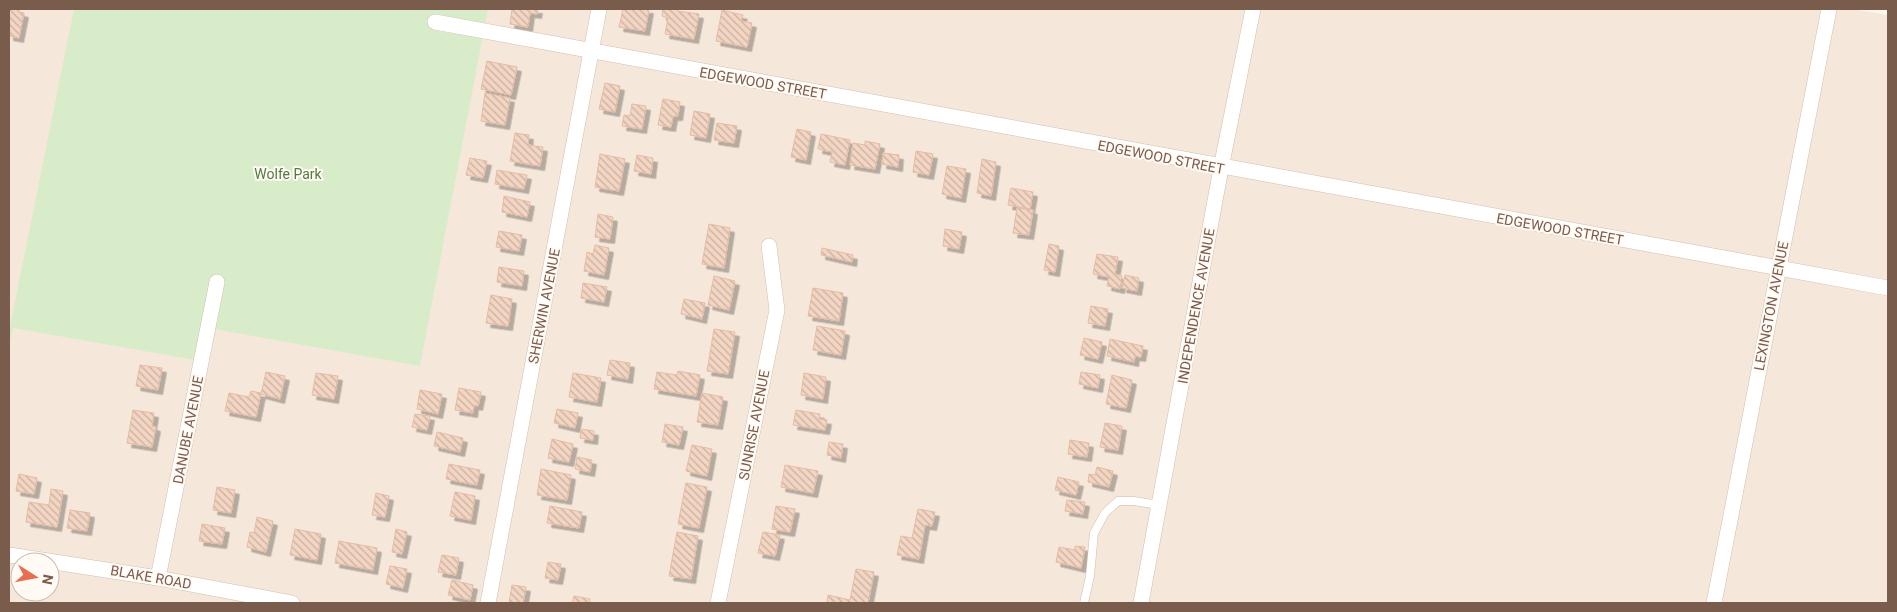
<svg xmlns="http://www.w3.org/2000/svg" width="1897" height="612" font-family="Roboto,sans-serif">
  <defs>
    <pattern id="building-back-hatch" width="6" height="6" patternUnits="userSpaceOnUse" patternTransform="scale(1.25)"><rect width="6" height="6" fill="#f3d5c3"/><path d="M-1 5l2 2M0 0l6 6M5-1l2 2" fill="none" stroke="#cab0a1"/></pattern>
    <filter id="shadow"><feDropShadow dx="4.5" dy="4.5" stdDeviation="0" flood-color="#0004"/></filter>
  </defs>
  <rect width="100%" height="100%" fill="#fdf6ec"/>
  <path fill="#f5e8da" fill-rule="evenodd" d="M9,9H1852L1888,15V603H9ZM20,562H50V592H20Z"/>
  <polygon fill="#d8ecc9" points="74,9 488,9 420,366 208,328 201,361 13,328 9,349 9,331"/>
  <g fill="url(#building-back-hatch)" stroke="#e6bba3" filter="url(#shadow)">
    <polygon points="9,9 19,9 19,12 24,13 19,38 9,36"/>
    <polygon points="510,9 538,9 537,14 530,13 528,27 510,24 512,9"/>
    <polygon points="623,9 649,9 645,31 619,27"/>
    <polygon points="663,9 678,9 677,11 699,14 694,39 665,34 668,18 662,16"/>
    <polygon points="722,10 743,15 741,21 752,23 747,47 716,41"/>
    <polygon points="487,61 517,67 511,95 481,89"/>
    <polygon points="605,83 620,86 615,112 599,109"/>
    <polygon points="485,93 510,98 505,125 481,121"/>
    <polygon points="663,99 680,102 678,116 673,116 671,127 658,125"/>
    <polygon points="632,104 646,106 642,129 622,126 624,115 630,116"/>
    <polygon points="694,111 710,114 706,138 690,135"/>
    <polygon points="717,123 737,126 734,143 714,140"/>
    <polygon points="797,129 811,132 806,160 791,157"/>
    <polygon points="515,133 529,135 528,145 543,147 540,166 510,161"/>
    <polygon points="821,134 850,140 845,165 830,162 832,152 818,149"/>
    <polygon points="865,141 880,144 875,169 850,165 853,143 865,145"/>
    <polygon points="916,151 933,154 929,175 913,172"/>
    <polygon points="883,153 899,155 898,167 882,164"/>
    <polygon points="600,154 625,159 619,191 595,187"/>
    <polygon points="637,155 653,158 651,174 634,171"/>
    <polygon points="470,158 487,161 483,178 466,175"/>
    <polygon points="982,159 996,162 991,196 977,193"/>
    <polygon points="947,166 966,169 961,198 942,194"/>
    <polygon points="497,170 527,175 524,189 495,184"/>
    <polygon points="1011,188 1033,192 1030,209 1008,205"/>
    <polygon points="504,196 530,202 527,217 502,212"/>
    <polygon points="1017,208 1033,210 1029,235 1013,233"/>
    <polygon points="598,214 613,217 610,239 595,237"/>
    <polygon points="709,224 730,228 724,268 702,264"/>
    <polygon points="945,229 962,232 959,249 943,246"/>
    <polygon points="499,231 522,235 519,251 496,247"/>
    <polygon points="1049,244 1059,246 1055,272 1044,270"/>
    <polygon points="595,245 609,248 604,275 584,271 587,252 593,254"/>
    <polygon points="822,248 853,255 852,262 821,255"/>
    <polygon points="1097,254 1118,257 1115,274 1122,276 1120,289 1107,286 1109,277 1093,274"/>
    <polygon points="499,267 524,271 522,286 497,282"/>
    <polygon points="1125,275 1139,278 1137,291 1122,288"/>
    <polygon points="714,276 735,281 729,310 708,305"/>
    <polygon points="583,283 607,287 604,302 581,298"/>
    <polygon points="813,288 843,293 839,321 808,316"/>
    <polygon points="491,295 512,299 508,326 486,323"/>
    <polygon points="684,299 705,303 702,319 681,314"/>
    <polygon points="1091,306 1108,309 1105,326 1088,323"/>
    <polygon points="817,326 845,331 841,355 813,350"/>
    <polygon points="714,329 735,332 728,374 707,371"/>
    <polygon points="1084,338 1102,342 1098,359 1080,355"/>
    <polygon points="1110,339 1143,346 1141,357 1135,356 1134,362 1107,356"/>
    <polygon points="610,360 630,363 628,379 607,375"/>
    <polygon points="140,365 162,368 158,390 136,386"/>
    <polygon points="678,371 700,375 696,396 654,389 657,372 677,375"/>
    <polygon points="266,372 285,376 280,399 261,394"/>
    <polygon points="1081,372 1100,375 1098,388 1079,384"/>
    <polygon points="316,373 338,376 334,399 312,395"/>
    <polygon points="573,373 601,378 597,402 569,397"/>
    <polygon points="804,373 826,377 823,399 801,395"/>
    <polygon points="1112,375 1132,380 1126,408 1106,404"/>
    <polygon points="459,388 481,392 478,406 474,405 473,413 455,410"/>
    <polygon points="420,390 442,394 438,414 417,409"/>
    <polygon points="251,391 261,393 256,417 225,411 229,393 249,397"/>
    <polygon points="702,393 723,397 718,425 697,422"/>
    <polygon points="557,409 578,413 575,428 554,423"/>
    <polygon points="133,410 154,413 152,426 156,427 152,447 127,443"/>
    <polygon points="796,410 820,414 819,419 827,420 825,430 793,425"/>
    <polygon points="415,414 430,416 427,430 412,427"/>
    <polygon points="1105,423 1122,426 1118,450 1100,447"/>
    <polygon points="665,424 683,427 679,445 662,442"/>
    <polygon points="581,429 594,431 593,440 580,438"/>
    <polygon points="437,432 463,438 460,452 434,446"/>
    <polygon points="552,439 573,444 569,462 548,458"/>
    <polygon points="1070,440 1089,443 1087,457 1068,454"/>
    <polygon points="829,442 843,444 841,458 827,455"/>
    <polygon points="692,445 712,449 707,476 686,471"/>
    <polygon points="577,457 592,460 590,472 575,469"/>
    <polygon points="449,464 480,470 477,485 446,479"/>
    <polygon points="785,465 818,471 813,493 781,487"/>
    <polygon points="1097,467 1113,471 1109,487 1088,482 1089,474 1095,475"/>
    <polygon points="541,469 571,475 567,500 537,495"/>
    <polygon points="19,474 37,478 34,494 16,491"/>
    <polygon points="1058,477 1079,482 1076,495 1055,490"/>
    <polygon points="686,483 707,487 699,528 678,524"/>
    <polygon points="217,487 235,490 231,513 213,510"/>
    <polygon points="51,489 63,491 57,527 26,522 29,502 49,505"/>
    <polygon points="455,492 475,496 471,520 450,516"/>
    <polygon points="376,493 389,496 385,517 372,515"/>
    <polygon points="1067,500 1085,502 1083,514 1065,511"/>
    <polygon points="550,506 582,512 579,528 547,523"/>
    <polygon points="776,506 795,509 790,532 772,529"/>
    <polygon points="918,509 935,512 932,526 925,525 919,559 897,555 901,536 912,538"/>
    <polygon points="70,510 90,513 87,531 67,528"/>
    <polygon points="257,517 273,521 266,552 247,547 250,532 254,533"/>
    <polygon points="202,524 225,528 222,544 199,541"/>
    <polygon points="295,529 321,534 317,560 290,555"/>
    <polygon points="396,529 407,532 402,554 392,552"/>
    <polygon points="677,532 698,536 691,579 669,576"/>
    <polygon points="763,532 780,535 775,556 758,553"/>
    <polygon points="339,541 377,548 373,570 335,563"/>
    <polygon points="1075,546 1085,547 1081,568 1056,562 1059,547 1075,550"/>
    <polygon points="442,555 459,558 456,575 438,572"/>
    <polygon points="548,562 561,564 558,580 545,578"/>
    <polygon points="390,566 407,569 403,588 386,584"/>
    <polygon points="856,569 874,572 868,603 827,603 828,595 850,600"/>
    <polygon points="452,580 473,585 470,600 448,595"/>
    <polygon points="512,585 526,587 523,603 509,603"/>
    <polygon points="574,596 590,599 589,603 572,603"/>
  </g>
  <g fill="none" stroke-linecap="round" stroke-linejoin="round">
    <g stroke="#d1beb0" stroke-width="9">
      <polyline id="lane" points="1084,603 1090,576 1094,533 1105,513 1118,501 1134,501 1159,505"/>
    </g>
    <g stroke="#d1beb0" stroke-width="16">
      <g id="street">
        <polyline points="435,22 1888,288"/>
        <polyline points="9,555 158,578 292,603"/>
        <polyline points="158,578 217,282"/>
        <polyline points="488,603 599,9"/>
        <polyline points="718,603 777,310 769,246"/>
        <polyline points="1141,603 1221,168 1253,9"/>
        <polyline points="1714,603 1829,9"/>
      </g>
    </g>
    <use href="#lane" stroke="#fff" stroke-width="8"/>
    <use href="#street" stroke="#fff" stroke-width="15"/>
  </g>
  <g text-anchor="middle" dominant-baseline="central" stroke-width="4" stroke-linejoin="round" paint-order="stroke">
    <g font-size="14" fill="#7a5c4d" stroke="#fffaf3">
      <text transform="translate(763 83) rotate(10)">EDGEWOOD STREET</text>
      <text transform="translate(1161 157) rotate(11)">EDGEWOOD STREET</text>
      <text transform="translate(1560 229) rotate(10)">EDGEWOOD STREET</text>
      <text transform="translate(544 306) rotate(-79)">SHERWIN AVENUE</text>
      <text transform="translate(1196 306) rotate(-80)">INDEPENDENCE AVENUE</text>
      <text transform="translate(1771 306) rotate(-79)">LEXINGTON AVENUE</text>
      <text transform="translate(754 425) rotate(-79)">SUNRISE AVENUE</text>
      <text transform="translate(188 430) rotate(-79)">DANUBE AVENUE</text>
      <text transform="translate(151 577) rotate(10)">BLAKE ROAD</text>
    </g>
    <g font-size="14" fill="#537a41" stroke="#fffaf3">
      <text x="288" y="174">Wolfe Park</text>
    </g>
  </g>
  <rect width="1897" height="612" fill="none" stroke="#7a5c4d" stroke-width="20"/>
  <g transform="translate(35 577) rotate(101)"><circle r="24" fill="#fffaf3" stroke="#cabbb1"/>
  <path d="M0-4L9 19L0 12L-9 19Z" fill="#e76f51"/>
  <text y="-8" font-size="14" font-weight="bold" text-anchor="middle" fill="#7a5c4d">N</text>
  </g>
</svg>
